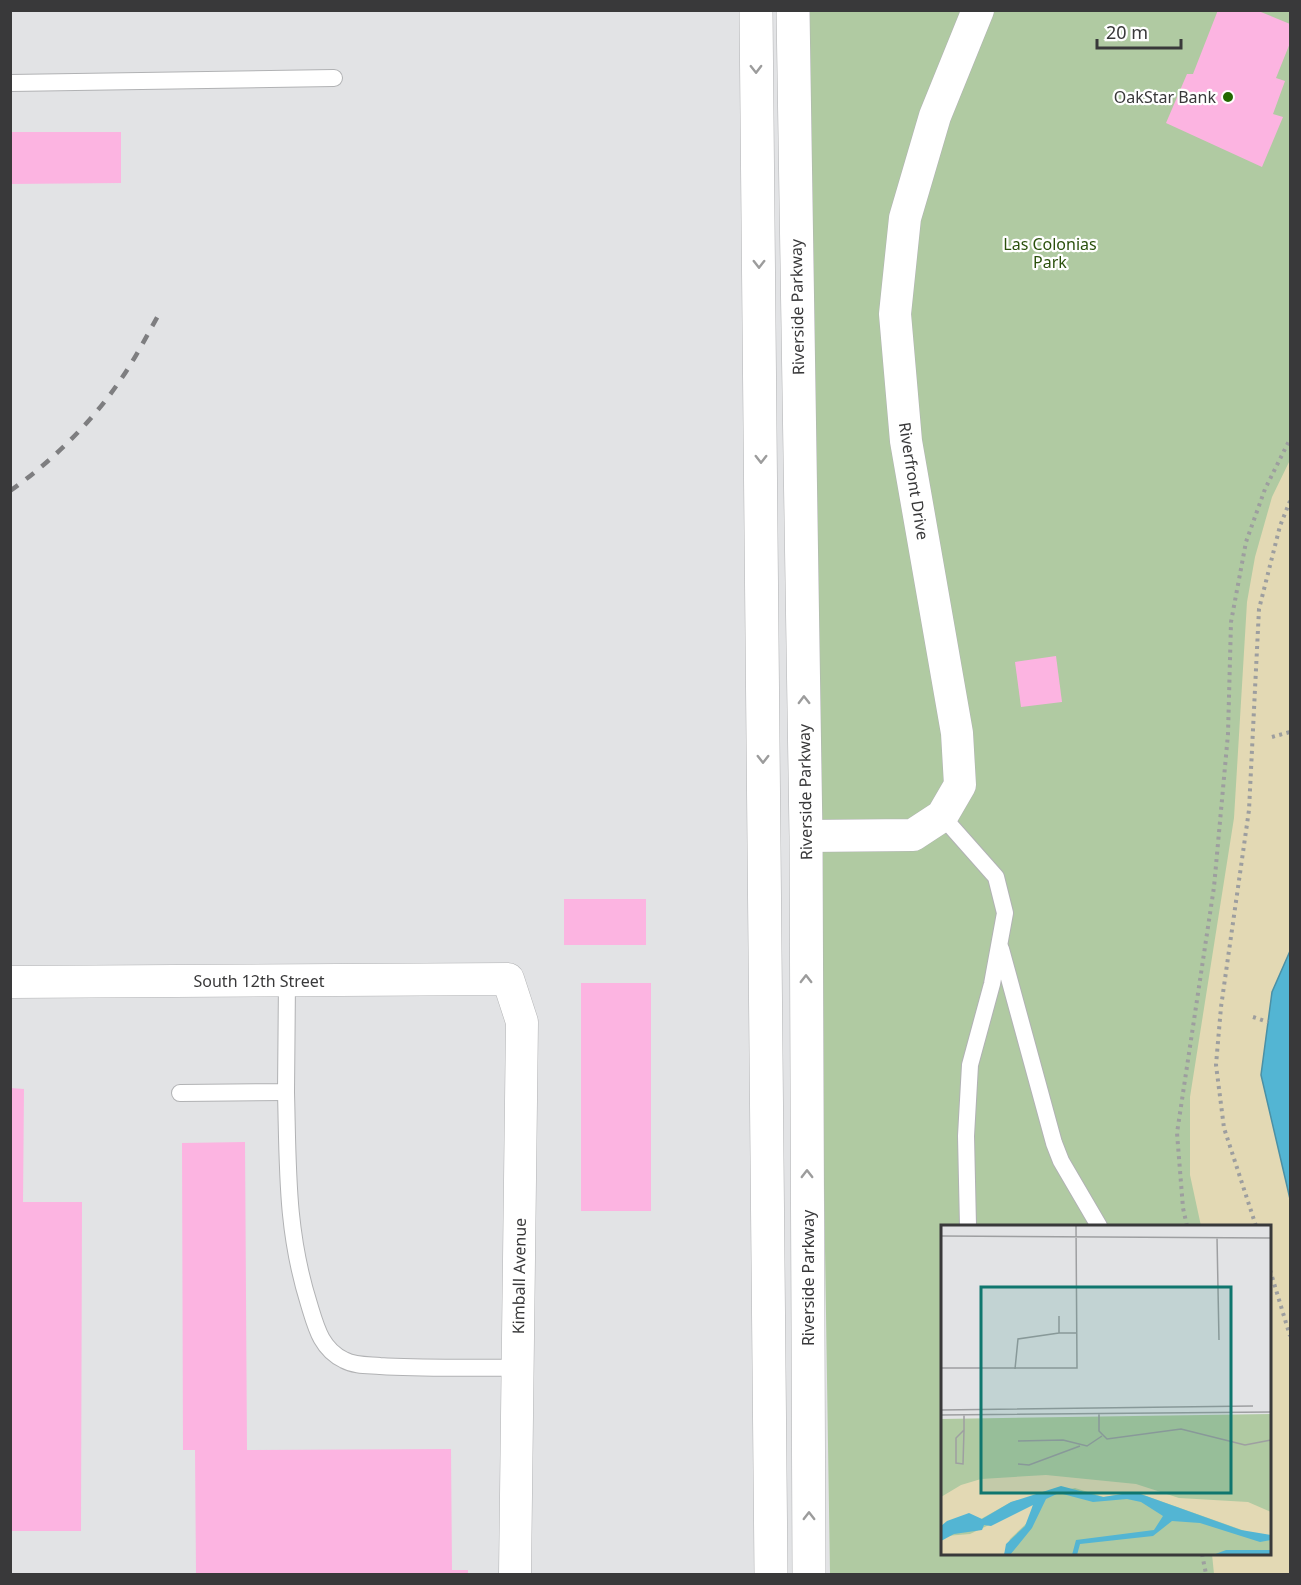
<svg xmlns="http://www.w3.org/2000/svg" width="1301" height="1585" font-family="'Noto Sans',sans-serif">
  <rect width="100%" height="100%" fill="#e2e3e5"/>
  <path fill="#b0caa2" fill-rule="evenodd" d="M806,11H1290V1574H830ZM942,1226H1270V1554H942Z"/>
  <polygon fill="#e3d9b4" points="1290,460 1290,951 1272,992 1261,1075 1290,1199 1290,1574 1214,1574 1212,1554 1270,1554 1270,1226 1201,1226 1190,1175 1190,1097 1234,818 1247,602 1255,557 1272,497"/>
  <polygon fill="#53b5d3" stroke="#4b90a5" stroke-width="1.5" points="1290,951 1290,1199 1261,1075 1272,992"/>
  <g fill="#fcb4e1">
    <polygon points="1218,10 1256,10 1290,24 1290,43 1276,78 1285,81 1273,114 1283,117 1262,167 1166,123 1187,74 1193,74"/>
    <polygon points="10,132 121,132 121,183 10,184"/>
    <polygon points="1056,656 1062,702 1021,707 1015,662"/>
    <rect x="564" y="899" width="82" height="46"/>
    <rect x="581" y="983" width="70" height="228"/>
    <polygon points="10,1088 24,1089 23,1202 82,1202 81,1531 10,1531"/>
    <polygon points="245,1142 247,1450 451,1449 452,1570 468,1570 468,1574 196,1574 195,1450 183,1450 182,1143"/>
  </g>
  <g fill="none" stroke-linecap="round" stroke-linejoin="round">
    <g stroke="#b1b2b4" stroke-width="18">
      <g id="lane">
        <polyline points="10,83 334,78"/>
        <polyline points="942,816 996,877 1005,913 992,984 970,1065 966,1136 968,1226"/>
        <polyline points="1001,949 1054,1143 1061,1161 1099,1226"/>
        <path d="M286,1092C288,1168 286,1231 309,1304C316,1327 321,1349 344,1360C355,1366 369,1365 380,1366C426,1369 472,1367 518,1368"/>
        <polyline points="180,1093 286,1092 287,981"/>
      </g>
    </g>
    <g stroke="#b1b2b4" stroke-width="33">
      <g id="street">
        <polyline points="806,836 913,835 942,816 960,785 957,733 906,441 895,314 905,218 935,116 978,10"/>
        <polyline points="10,982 508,979 522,1022 515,1574"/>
      </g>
    </g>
    <g stroke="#b1b2b4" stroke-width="34">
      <g id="secondary">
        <polyline points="756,10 771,1574"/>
        <polyline points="793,10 806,836 809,1574"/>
      </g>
    </g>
    <g stroke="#9d9e9f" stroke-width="4" stroke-dasharray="3 4.5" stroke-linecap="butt">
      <polyline points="1272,737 1290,732"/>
      <polyline points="1253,1017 1268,1022"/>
      <polyline points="1187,1226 1183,1208 1177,1133 1214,887 1228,734 1231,622 1246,542 1265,489 1290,439"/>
      <polyline points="1256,1226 1224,1128 1216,1065 1221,1007 1249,810 1259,609 1280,526 1290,501"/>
      <polyline points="1270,1270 1290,1336"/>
      <polyline points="1202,1554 1206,1574"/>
    </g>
    <use href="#lane" stroke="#fff" stroke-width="16"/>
    <use href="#street" stroke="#fff" stroke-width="32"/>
    <use href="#secondary" stroke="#fff" stroke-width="33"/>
    <path stroke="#7e7e80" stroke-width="4.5" stroke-dasharray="10 10" stroke-linecap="butt" d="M10,491C51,462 91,423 119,382C134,361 146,337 159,314"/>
  </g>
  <defs><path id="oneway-chevron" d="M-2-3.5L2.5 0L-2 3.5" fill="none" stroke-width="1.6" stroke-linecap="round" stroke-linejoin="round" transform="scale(1.5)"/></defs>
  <g stroke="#9c9c9c">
    <use href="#oneway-chevron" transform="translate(756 69) rotate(89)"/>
    <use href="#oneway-chevron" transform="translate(759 264) rotate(90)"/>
    <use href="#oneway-chevron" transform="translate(761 459) rotate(90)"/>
    <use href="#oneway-chevron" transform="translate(804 700) rotate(-91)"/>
    <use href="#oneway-chevron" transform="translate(763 759) rotate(90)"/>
    <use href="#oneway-chevron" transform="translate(806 979) rotate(-90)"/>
    <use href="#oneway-chevron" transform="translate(807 1174) rotate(-90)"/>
    <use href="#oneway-chevron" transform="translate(809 1516) rotate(-90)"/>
  </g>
  <circle fill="#226800" stroke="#fff" stroke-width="2" cx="1228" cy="97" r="6"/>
  <g text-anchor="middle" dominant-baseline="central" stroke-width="4.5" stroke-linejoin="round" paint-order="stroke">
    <g font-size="16" fill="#39393a" stroke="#fff" text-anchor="end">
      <text x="1216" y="97">OakStar Bank</text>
    </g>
    <g font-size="16" fill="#2b510d" stroke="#fff">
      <text x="1050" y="244">Las Colonias<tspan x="1050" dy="18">Park</tspan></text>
    </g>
    <g font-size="16" fill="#39393a" stroke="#fff">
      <text transform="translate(797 307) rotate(-91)">Riverside Parkway</text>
      <text transform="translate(914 481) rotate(81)">Riverfront Drive</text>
      <text transform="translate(805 792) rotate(-91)">Riverside Parkway</text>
      <text x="259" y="981">South 12th Street</text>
      <text transform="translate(519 1276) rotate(-89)">Kimball Avenue</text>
      <text transform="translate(808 1278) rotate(-90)">Riverside Parkway</text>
    </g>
  </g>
  <g transform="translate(941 1225)">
    <rect width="330" height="330" fill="#e2e3e5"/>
    <path d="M330,189V330H0V194Z" fill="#b0caa2"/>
    <path d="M105,250L195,259L238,273L307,277L330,287V310L318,311L194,267L163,272L134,263L70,277L40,294L0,301V272L20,260L40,254ZM92,279L88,296L69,314L63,330H0V316L5,311L29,309Z" fill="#e3d9b4"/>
    <path d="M120,261L162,272L194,267L300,305L330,310V315L319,317L259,298L231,296L212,311L139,319L136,330H131L135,315L213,305L222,291L200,277L186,274L152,277L118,268L105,274L91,303L69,330H63L65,319L84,301L92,280L50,301L43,300L41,305L13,309L0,316V301L6,296L28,288L41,294L70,277ZM285,325H330V330H272Z" fill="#53b5d3"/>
    <path fill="none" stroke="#9e9fa1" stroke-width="1.5" d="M0,11L330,13M276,12L278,115M118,91V108H135M0,143H136L135,0M74,144L77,114L118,108M0,185L312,181M158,189V206L166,214L240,204L304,220L330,215M0,190L330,187M23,190V205L22,239L15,238V213L23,205M77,216L122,215L146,221L161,211M77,239L88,240L139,221"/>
    <path fill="#0f766e" fill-opacity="0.15" stroke="#0f766e" stroke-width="3" d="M40,62H290V268H40Z"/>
    <rect width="330" height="330" fill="none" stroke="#39393a" stroke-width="3"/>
  </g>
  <rect width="1301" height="1585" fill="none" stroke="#39393a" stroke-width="24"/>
  <path d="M1097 39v9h84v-9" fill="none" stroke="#39393a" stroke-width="3"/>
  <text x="1106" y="39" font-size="18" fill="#39393a" stroke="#ffffff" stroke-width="4.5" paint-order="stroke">20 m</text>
</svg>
